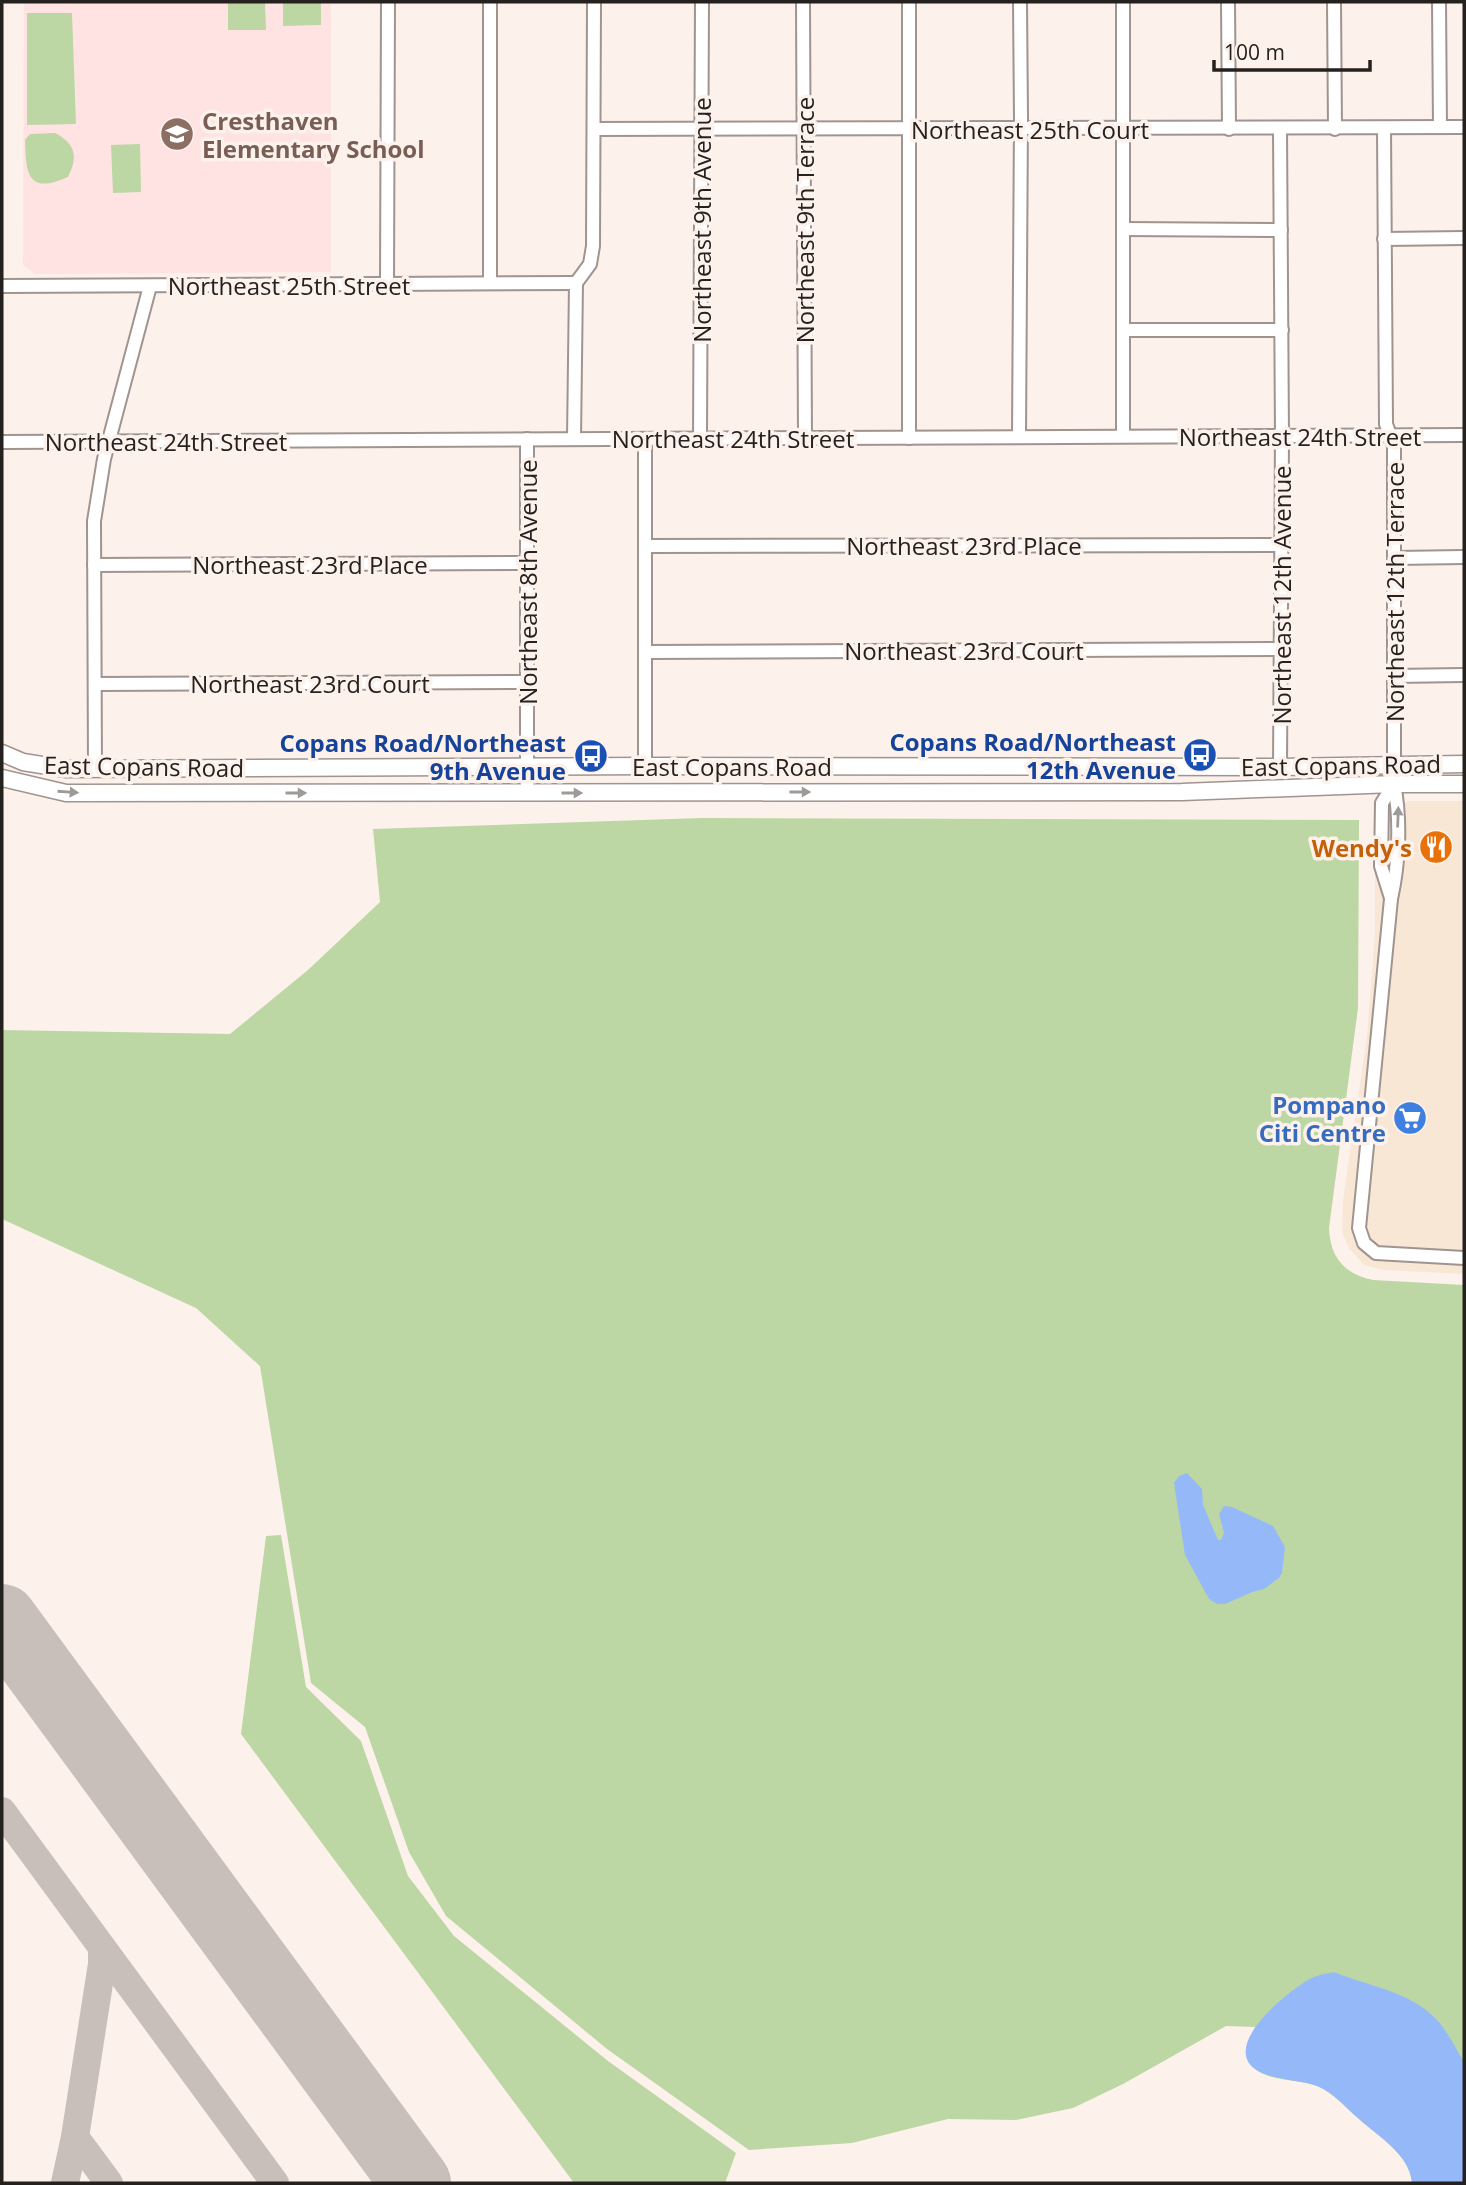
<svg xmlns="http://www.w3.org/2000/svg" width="1466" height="2185" font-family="'Open Sans',sans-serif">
  <rect width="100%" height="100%" fill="#fdf1ec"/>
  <polygon fill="#f9e7d6" points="1408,801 1464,801 1464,1274 1384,1270 1364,1265 1349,1248 1342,1232 1343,1200 1367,1036 1375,932 1375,819"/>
  <polygon fill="#fee3e2" points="24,2 331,2 331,272 35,274 23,265"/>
  <g fill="#bcd7a3">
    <polygon points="228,2 265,2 266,30 228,30"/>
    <polygon points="283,2 321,2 321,25 283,26"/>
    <polygon points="27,13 72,13 76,124 27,125"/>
    <path d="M55,133C76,144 78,157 68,177C27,195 26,174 25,140L30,134Z"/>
    <polygon points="140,144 141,192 113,193 111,145"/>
    <path d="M702,818L1359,820L1358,1008L1329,1228C1330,1257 1344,1274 1373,1280L1464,1285V2183H1412C1410,2154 1378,2136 1358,2118C1346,2108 1335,2095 1320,2087C1300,2078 1269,2083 1253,2067C1242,2055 1250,2038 1255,2027L1226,2026L1123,2084L1073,2108L1016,2120L948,2119L852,2143L749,2150L607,2049L446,1916L409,1852L365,1727L311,1683L260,1366L196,1308L2,1219V1030L230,1034L308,970L380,902L373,829Z"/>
    <polygon points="281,1535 306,1687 361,1741 408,1876 454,1936 608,2061 736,2153 725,2183 574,2183 241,1734 266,1536"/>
  </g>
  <g fill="#95b8f9">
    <polygon points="1187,1473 1202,1489 1203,1505 1218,1540 1221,1540 1224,1533 1219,1514 1224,1506 1232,1507 1273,1526 1285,1547 1282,1573 1279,1578 1264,1589 1252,1592 1225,1604 1217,1604 1209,1599 1185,1555 1174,1483 1179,1476"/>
    <path d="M1334,1972C1368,1986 1412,1992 1437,2020C1447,2031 1454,2045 1461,2057L1464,2063V2183H1412C1410,2155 1379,2137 1359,2119C1346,2108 1334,2093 1317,2086C1298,2079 1273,2081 1255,2069C1221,2044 1289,1991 1308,1980C1316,1975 1325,1974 1334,1972Z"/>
  </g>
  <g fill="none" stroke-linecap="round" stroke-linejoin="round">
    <g stroke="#c8beba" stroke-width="28">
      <polyline points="2,1811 275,2183"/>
      <polyline points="75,2137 109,2183"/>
      <polyline points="65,2183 75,2137 102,1964 102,1950"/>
      <polyline points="403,2183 412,2177"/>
    </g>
    <polyline stroke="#c8beba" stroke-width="70" points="2,1619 416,2183"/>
    <g stroke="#9f9490" stroke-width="16">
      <g id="minor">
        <polyline points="803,2 805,438"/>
        <polyline points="909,2 909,438"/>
        <polyline points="1123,2 1123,436"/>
        <polyline points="1228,2 1229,129"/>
        <polyline points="1334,2 1335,129"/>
        <polyline points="1439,2 1440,127"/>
        <path d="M1384,128L1386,424L1394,446V784C1401,820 1399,863 1391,899L1359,1228L1364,1243L1376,1253L1464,1258"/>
        <polyline points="595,129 1464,127"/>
        <polyline points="1123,229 1281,230"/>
        <polyline points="1384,239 1464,238"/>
        <polyline points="490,283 490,2"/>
        <polyline points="387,284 388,2"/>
        <polyline points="2,286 576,283"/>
        <polyline points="1123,330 1282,330"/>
        <polyline points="1019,437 1021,118 1020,2"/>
        <polyline points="574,439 576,283 590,264 593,246 594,2"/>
        <polyline points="700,439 702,2"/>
        <polyline points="2,442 1464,435"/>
        <polyline points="646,546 1282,545"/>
        <polyline points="1395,558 1464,557"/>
        <polyline points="94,565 527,563"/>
        <polyline points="646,652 1281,649"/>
        <polyline points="1393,676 1464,675"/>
        <polyline points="95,684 526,682"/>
        <polyline points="645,766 645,439"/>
        <polyline points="1280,767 1282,436 1280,129"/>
        <polyline points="95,769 94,521 104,459 150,286"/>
        <polyline points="527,793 527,439"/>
        <polyline points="1391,898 1381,866 1382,803 1394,784"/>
      </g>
    </g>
    <g stroke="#9f9490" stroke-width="19">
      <g id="major">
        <polyline points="2,753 23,762 67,769 645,766 1280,767 1464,764"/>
        <polyline points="2,778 66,793 1182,792 1394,784 1464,784"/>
      </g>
    </g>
    <use href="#minor" stroke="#fff" stroke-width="12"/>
    <use href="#major" stroke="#fff" stroke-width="16"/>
  </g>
  <defs><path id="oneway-solid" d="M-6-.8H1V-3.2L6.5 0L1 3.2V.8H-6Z" transform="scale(1.75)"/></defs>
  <g fill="#9d9b9a">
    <use href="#oneway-solid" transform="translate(68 792) rotate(4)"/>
    <use href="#oneway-solid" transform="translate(800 792)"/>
    <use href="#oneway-solid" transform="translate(296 793)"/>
    <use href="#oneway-solid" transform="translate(572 793)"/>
    <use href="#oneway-solid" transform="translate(1398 817) rotate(-88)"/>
  </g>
  <defs>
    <g id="school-disc" transform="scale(1.75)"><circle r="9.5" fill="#8d6e63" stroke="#fdf1ec"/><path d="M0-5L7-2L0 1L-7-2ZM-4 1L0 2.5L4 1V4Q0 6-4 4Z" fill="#fff"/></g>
    <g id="bus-disc" transform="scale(1.75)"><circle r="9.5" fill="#1a4fb4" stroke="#fdf1ec"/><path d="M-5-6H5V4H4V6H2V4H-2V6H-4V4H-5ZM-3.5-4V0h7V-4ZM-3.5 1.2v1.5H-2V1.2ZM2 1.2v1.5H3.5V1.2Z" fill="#fff"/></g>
    <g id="restaurant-disc" transform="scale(1.75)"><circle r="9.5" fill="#e8710a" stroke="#fdf1ec"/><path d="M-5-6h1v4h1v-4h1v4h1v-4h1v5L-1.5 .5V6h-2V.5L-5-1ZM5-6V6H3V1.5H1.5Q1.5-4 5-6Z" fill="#fff"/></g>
    <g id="supermarket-disc" transform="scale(1.75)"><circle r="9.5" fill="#3f7fe0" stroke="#fdf1ec"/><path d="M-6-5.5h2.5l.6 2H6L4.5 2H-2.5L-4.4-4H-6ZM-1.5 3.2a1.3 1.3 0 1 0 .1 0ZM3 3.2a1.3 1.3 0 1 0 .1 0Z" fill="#fff"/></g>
  </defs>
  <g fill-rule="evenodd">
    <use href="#school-disc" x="177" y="134"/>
    <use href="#bus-disc" x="1200" y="755"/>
    <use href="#bus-disc" x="591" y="756"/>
    <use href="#restaurant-disc" x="1436" y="847"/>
    <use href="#supermarket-disc" x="1410" y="1118"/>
  </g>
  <g text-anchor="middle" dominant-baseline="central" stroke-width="7" stroke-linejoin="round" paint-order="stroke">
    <g font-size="24" font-weight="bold" fill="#785e54" stroke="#fdf1ec" text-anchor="start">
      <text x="202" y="120">Cresthaven<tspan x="202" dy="28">Elementary School</tspan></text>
    </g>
    <g font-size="24" fill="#25211f" stroke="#fdf1ec">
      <text x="1030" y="129">Northeast 25th Court</text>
      <text transform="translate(701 220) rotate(-90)">Northeast 9th Avenue</text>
      <text transform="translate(804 220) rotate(-90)">Northeast 9th Terrace</text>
      <text x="289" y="285">Northeast 25th Street</text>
      <text x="1300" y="436">Northeast 24th Street</text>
      <text x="733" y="438">Northeast 24th Street</text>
      <text x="166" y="441">Northeast 24th Street</text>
      <text x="964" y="545">Northeast 23rd Place</text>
      <text x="310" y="564">Northeast 23rd Place</text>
      <text transform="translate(527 582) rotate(-90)">Northeast 8th Avenue</text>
      <text transform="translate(1394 592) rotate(-90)">Northeast 12th Terrace</text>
      <text transform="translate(1281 595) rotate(-90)">Northeast 12th Avenue</text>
      <text x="964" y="650">Northeast 23rd Court</text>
      <text x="310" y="683">Northeast 23rd Court</text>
      <text transform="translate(1341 765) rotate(-1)">East Copans Road</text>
      <text transform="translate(144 766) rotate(1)">East Copans Road</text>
      <text x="732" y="766">East Copans Road</text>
    </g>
    <g font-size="24" font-weight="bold" fill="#164399" stroke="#fdf1ec" text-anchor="end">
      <text x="1176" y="741">Copans Road/Northeast<tspan x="1176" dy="28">12th Avenue</tspan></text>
      <text x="566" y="742">Copans Road/Northeast<tspan x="566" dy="28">9th Avenue</tspan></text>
    </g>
    <g font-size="24" font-weight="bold" fill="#c56008" stroke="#fdf1ec" text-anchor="end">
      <text x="1412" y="847">Wendy's</text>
    </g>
    <g font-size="24" font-weight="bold" fill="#366cbe" stroke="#fdf1ec" text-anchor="end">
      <text x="1386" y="1104">Pompano<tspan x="1386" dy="28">Citi Centre</tspan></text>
    </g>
  </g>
  <rect width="1466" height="2185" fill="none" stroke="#25211f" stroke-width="7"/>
  <path d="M1214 60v10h156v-10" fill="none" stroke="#25211f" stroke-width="3.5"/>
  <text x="1224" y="60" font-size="21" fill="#25211f" stroke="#fdf1ec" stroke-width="5" paint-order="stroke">100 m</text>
</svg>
